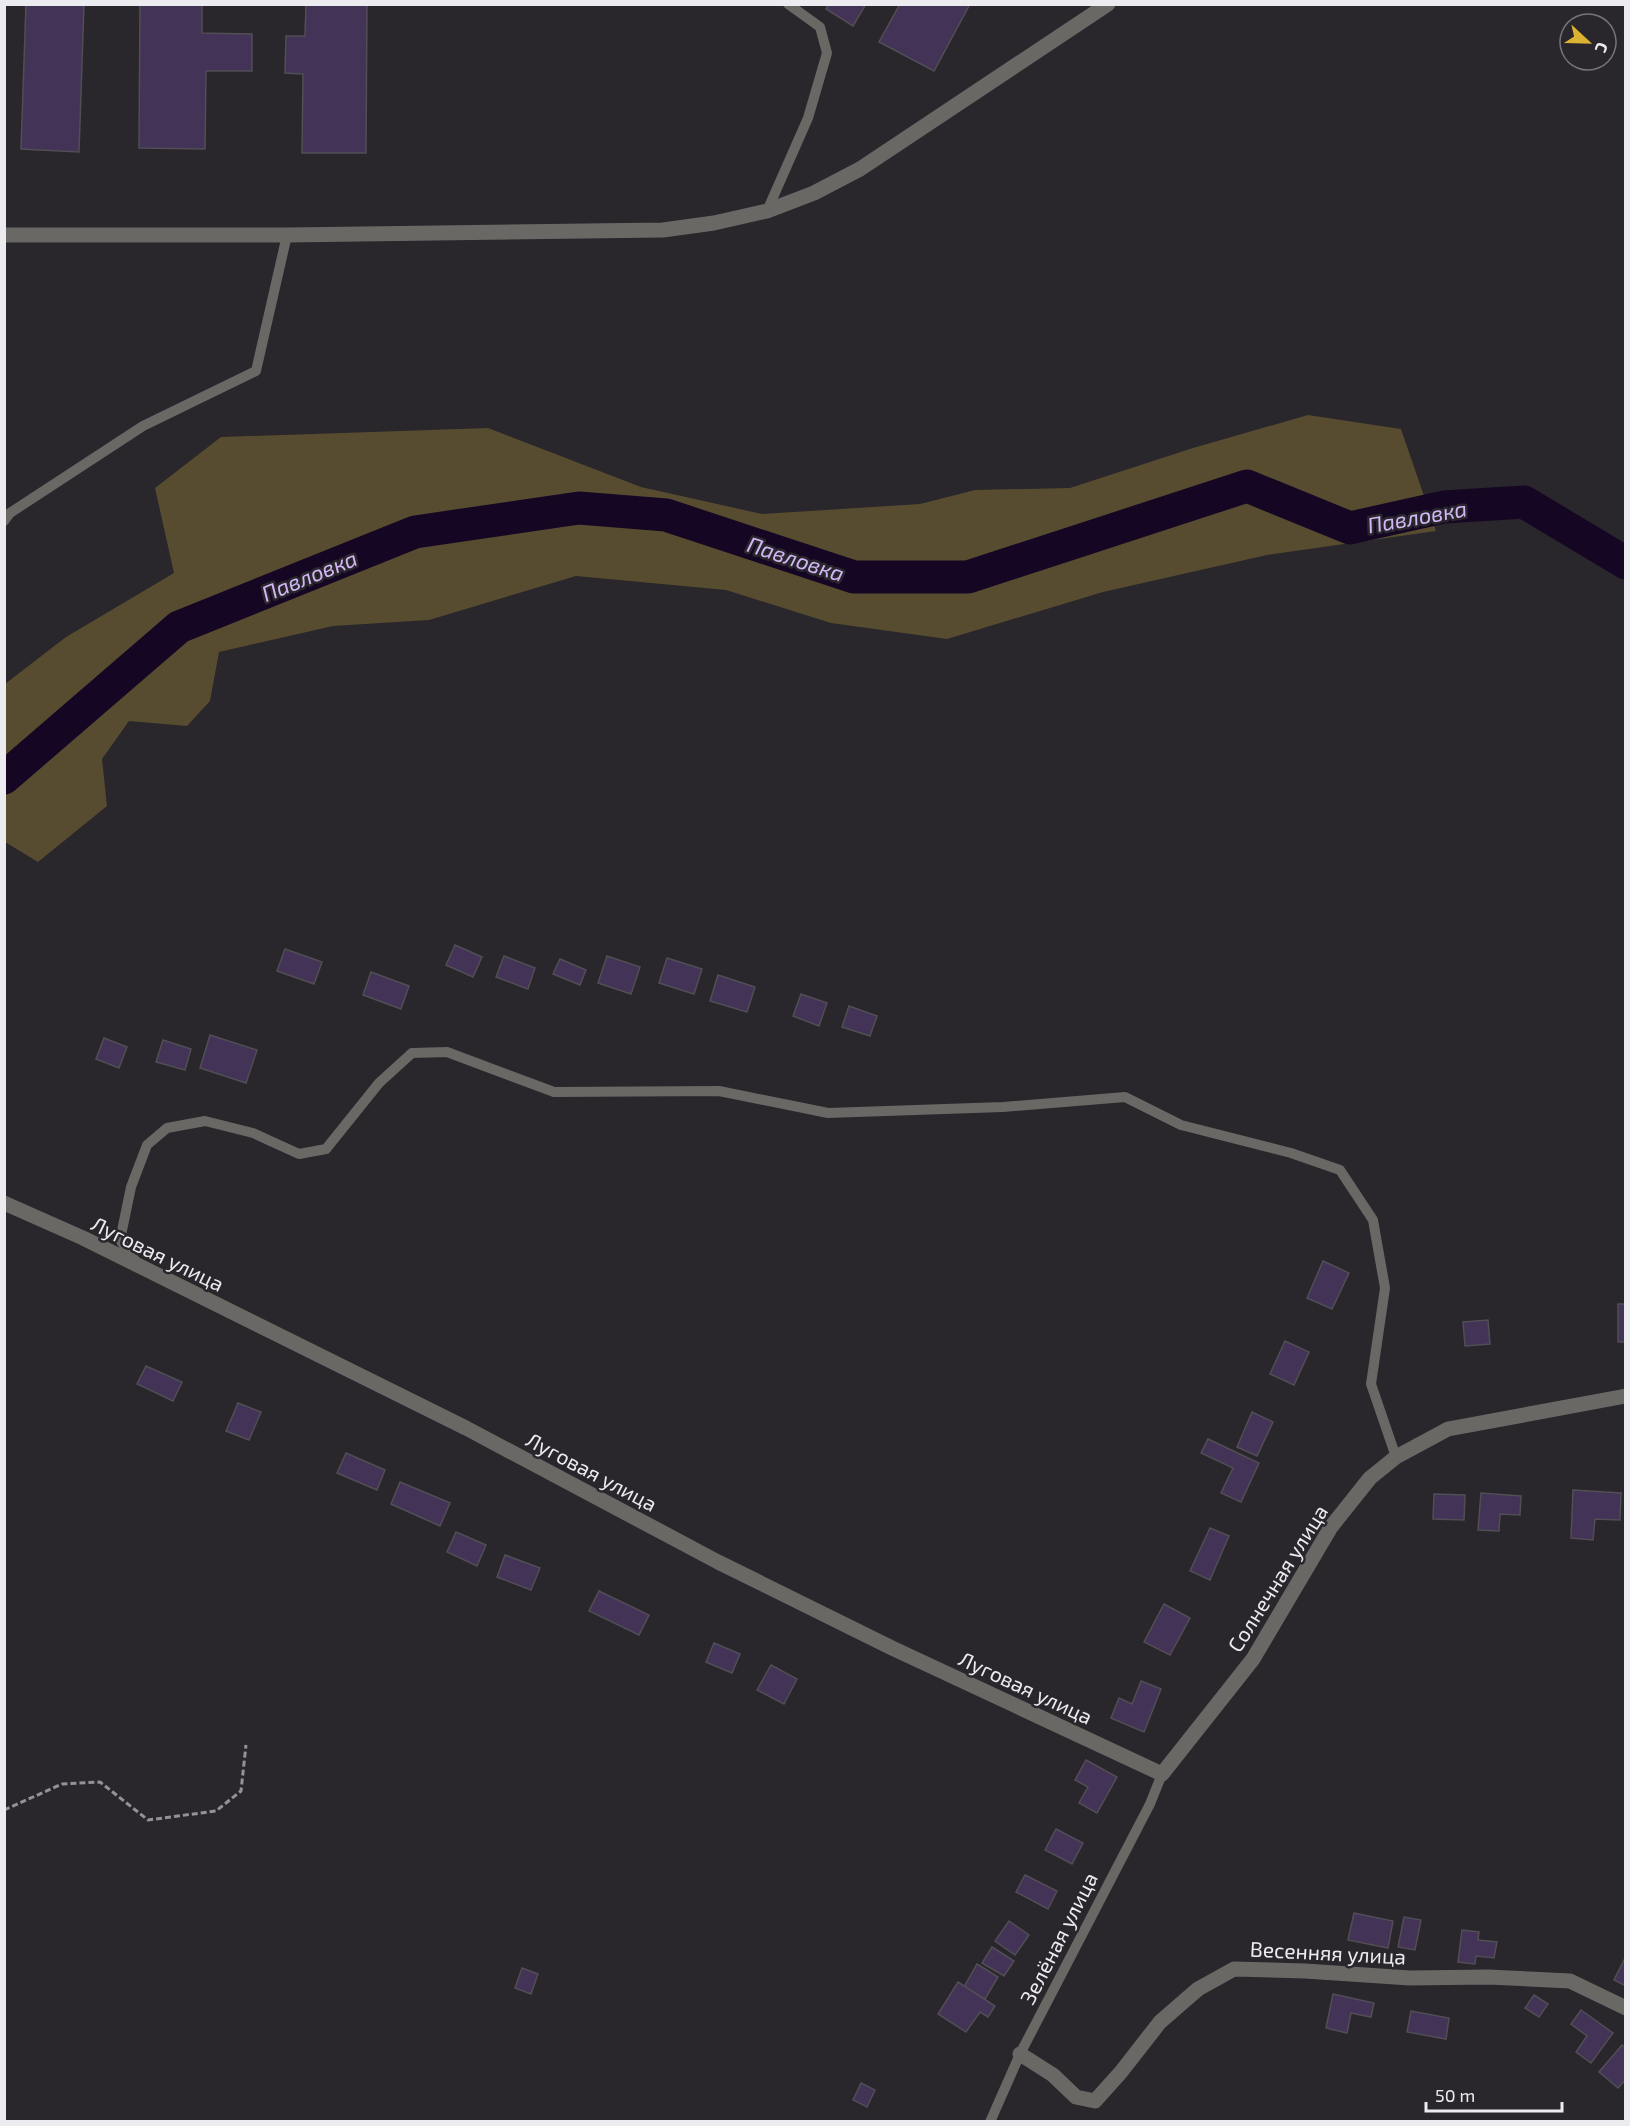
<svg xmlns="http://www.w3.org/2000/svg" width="1630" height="2126" font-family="'Exo 2',sans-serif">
  <rect width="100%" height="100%" fill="#29262c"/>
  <polygon fill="#574c2f" points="1308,415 1401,429 1436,531 1267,555 1103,592 947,639 831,623 726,590 576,576 429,620 333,626 219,652 210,701 187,726 129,721 102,759 107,806 38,862 5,842 5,684 66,637 174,573 155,488 221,437 488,428 641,487 762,514 920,504 975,490 1070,488 1193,448"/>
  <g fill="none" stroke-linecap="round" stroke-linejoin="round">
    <polyline stroke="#150624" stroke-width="33" points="4,778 179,627 415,532 579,508 666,515 854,577 968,577 1247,486 1350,528 1444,507 1524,502 1626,563"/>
  </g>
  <g fill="#433356" stroke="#514e55" stroke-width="1.5">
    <polygon points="26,4 84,4 79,152 21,149"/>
    <polygon points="140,4 202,4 202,33 252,34 252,71 206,71 205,149 139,148"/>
    <polygon points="306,4 367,4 366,153 302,153 303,74 285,73 286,36 305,36"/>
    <polygon points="829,4 866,4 853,26 826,9"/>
    <polygon points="900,4 970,4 934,71 879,42"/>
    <polygon points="455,945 482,957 473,977 446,965"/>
    <polygon points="285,949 322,962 314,984 277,971"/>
    <polygon points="504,956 535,968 528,989 496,977"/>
    <polygon points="607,956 640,967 631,994 598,983"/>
    <polygon points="667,958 702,969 694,994 659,983"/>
    <polygon points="560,959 586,970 580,985 553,974"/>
    <polygon points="371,972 409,986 401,1009 363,995"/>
    <polygon points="718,975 755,987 747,1012 710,1001"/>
    <polygon points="801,994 827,1003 819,1026 793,1016"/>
    <polygon points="849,1006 877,1016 870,1036 842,1027"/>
    <polygon points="210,1035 257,1050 246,1083 200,1068"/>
    <polygon points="104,1038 127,1047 119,1068 96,1059"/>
    <polygon points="163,1040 191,1049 185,1070 156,1062"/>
    <polygon points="1323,1261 1349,1273 1332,1309 1307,1298"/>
    <rect x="1618" y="1304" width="8" height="38"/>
    <polygon points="1488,1320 1490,1344 1465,1346 1463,1322"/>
    <polygon points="1285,1341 1309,1352 1294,1385 1270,1374"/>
    <polygon points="146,1366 182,1382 173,1401 137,1384"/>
    <polygon points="238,1403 261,1412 249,1440 226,1431"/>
    <polygon points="1252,1412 1273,1422 1257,1456 1237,1447"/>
    <polygon points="1208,1439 1259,1463 1241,1502 1221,1493 1233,1468 1201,1453"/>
    <polygon points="346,1453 385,1470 377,1490 337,1473"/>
    <polygon points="400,1482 450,1503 440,1526 391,1504"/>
    <polygon points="1573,1490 1621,1493 1620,1520 1595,1519 1593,1540 1571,1538"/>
    <polygon points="1481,1493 1521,1496 1520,1515 1500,1514 1499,1531 1478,1530"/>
    <polygon points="1434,1494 1465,1495 1464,1520 1433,1519"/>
    <polygon points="1210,1528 1229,1536 1210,1580 1190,1571"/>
    <polygon points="456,1532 486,1545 477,1566 447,1552"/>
    <polygon points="505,1555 540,1568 531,1590 497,1577"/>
    <polygon points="599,1591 649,1615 639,1635 589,1611"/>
    <polygon points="1164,1604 1190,1618 1170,1655 1144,1642"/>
    <polygon points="714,1643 740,1654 732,1673 706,1662"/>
    <polygon points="771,1665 797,1679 784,1704 757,1690"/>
    <polygon points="1141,1681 1161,1689 1144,1732 1111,1718 1119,1698 1132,1704"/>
    <polygon points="1086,1760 1117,1777 1097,1813 1079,1803 1088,1787 1075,1780"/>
    <polygon points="1056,1829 1083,1843 1072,1864 1045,1850"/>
    <polygon points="1025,1875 1057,1891 1048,1909 1016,1892"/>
    <polygon points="1354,1913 1393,1921 1388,1948 1348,1940"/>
    <polygon points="1404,1917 1421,1920 1415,1950 1398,1947"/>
    <polygon points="1009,1921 1029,1935 1015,1955 995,1941"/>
    <polygon points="1462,1930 1479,1932 1478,1940 1497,1942 1494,1958 1476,1956 1475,1964 1458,1962"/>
    <polygon points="992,1947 1014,1961 1004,1976 982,1963"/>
    <polygon points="1626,1956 1626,1986 1614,1980"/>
    <polygon points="977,1964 998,1977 985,1999 964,1987"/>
    <polygon points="522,1968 538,1974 531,1994 515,1988"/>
    <polygon points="958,1982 995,2006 988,2017 980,2012 966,2032 938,2014"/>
    <polygon points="1333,1994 1374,2003 1371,2017 1351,2013 1347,2033 1326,2028"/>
    <polygon points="1534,1995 1548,2004 1539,2017 1525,2008"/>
    <polygon points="1581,2010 1613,2033 1591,2063 1576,2052 1587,2036 1571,2024"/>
    <polygon points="1411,2011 1449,2018 1446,2039 1407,2032"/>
    <polygon points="1622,2045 1626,2048 1626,2079 1618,2088 1599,2072"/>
    <polygon points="861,2083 875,2090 867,2107 853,2100"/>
  </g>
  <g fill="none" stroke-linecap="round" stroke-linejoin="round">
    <polyline stroke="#949297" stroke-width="3" stroke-dasharray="6 3" stroke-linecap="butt" points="4,1810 62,1784 100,1782 148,1820 216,1811 241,1791 246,1745"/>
    <g stroke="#696865" stroke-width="10">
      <polyline points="767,211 808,118 827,53 820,27 788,4"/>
      <polyline points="4,521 10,513 143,426 256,371 287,235"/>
      <polyline points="137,1263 120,1240 131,1187 147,1145 167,1128 205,1121 253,1133 299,1154 326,1149 379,1083 412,1053 447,1052 554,1092 719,1091 828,1113 1003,1107 1125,1097 1181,1125 1291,1153 1340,1170 1373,1220 1385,1288 1371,1384 1396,1457"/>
      <polyline points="990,2122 1020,2054 1150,1804 1162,1774"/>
    </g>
    <g stroke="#696865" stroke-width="15">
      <polyline points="4,1203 83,1238 466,1428 718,1562 892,1648 1162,1774 1253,1659 1331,1527 1370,1478 1396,1457 1448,1429 1626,1396"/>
      <polyline points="1020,2054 1053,2075 1076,2097 1095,2101 1121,2072 1160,2022 1198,1989 1234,1969 1305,1971 1410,1978 1488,1977 1570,1981 1626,2008"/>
    </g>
    <polyline stroke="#696865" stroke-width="15" points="4,235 287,235 663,230 714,223 767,211 814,193 860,169 1108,4"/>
  </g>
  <g text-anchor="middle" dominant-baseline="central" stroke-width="5" stroke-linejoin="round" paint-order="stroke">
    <g font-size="21" fill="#ecebef" stroke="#29262c">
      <text transform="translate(158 1253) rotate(26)">Луговая улица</text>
      <text transform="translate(592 1471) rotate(28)">Луговая улица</text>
      <text transform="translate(1277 1578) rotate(-58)">Солнечная улица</text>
      <text transform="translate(1026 1687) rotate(25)">Луговая улица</text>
      <text transform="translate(1058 1938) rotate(-63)">Зелёная улица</text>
      <text transform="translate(1328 1952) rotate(3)">Весенняя улица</text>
    </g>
    <g font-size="22" font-style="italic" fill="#d2b6f6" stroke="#29262c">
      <text transform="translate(1417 516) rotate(-10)">Павловка</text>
      <text transform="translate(796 558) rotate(18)">Павловка</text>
      <text transform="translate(309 575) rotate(-22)">Павловка</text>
    </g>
  </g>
  <rect width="1630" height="2126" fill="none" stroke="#ecebef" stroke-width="12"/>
  <g transform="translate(1588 42) rotate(112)"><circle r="28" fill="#29262c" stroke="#77757a" stroke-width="1.5"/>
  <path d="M0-4.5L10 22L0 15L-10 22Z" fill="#dcb233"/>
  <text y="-9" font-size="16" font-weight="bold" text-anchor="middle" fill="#ecebef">С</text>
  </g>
  <path d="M1426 2102v9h136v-9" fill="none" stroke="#ecebef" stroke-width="3"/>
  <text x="1435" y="2102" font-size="18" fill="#ecebef" stroke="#29262c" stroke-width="4.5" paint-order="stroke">50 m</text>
</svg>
